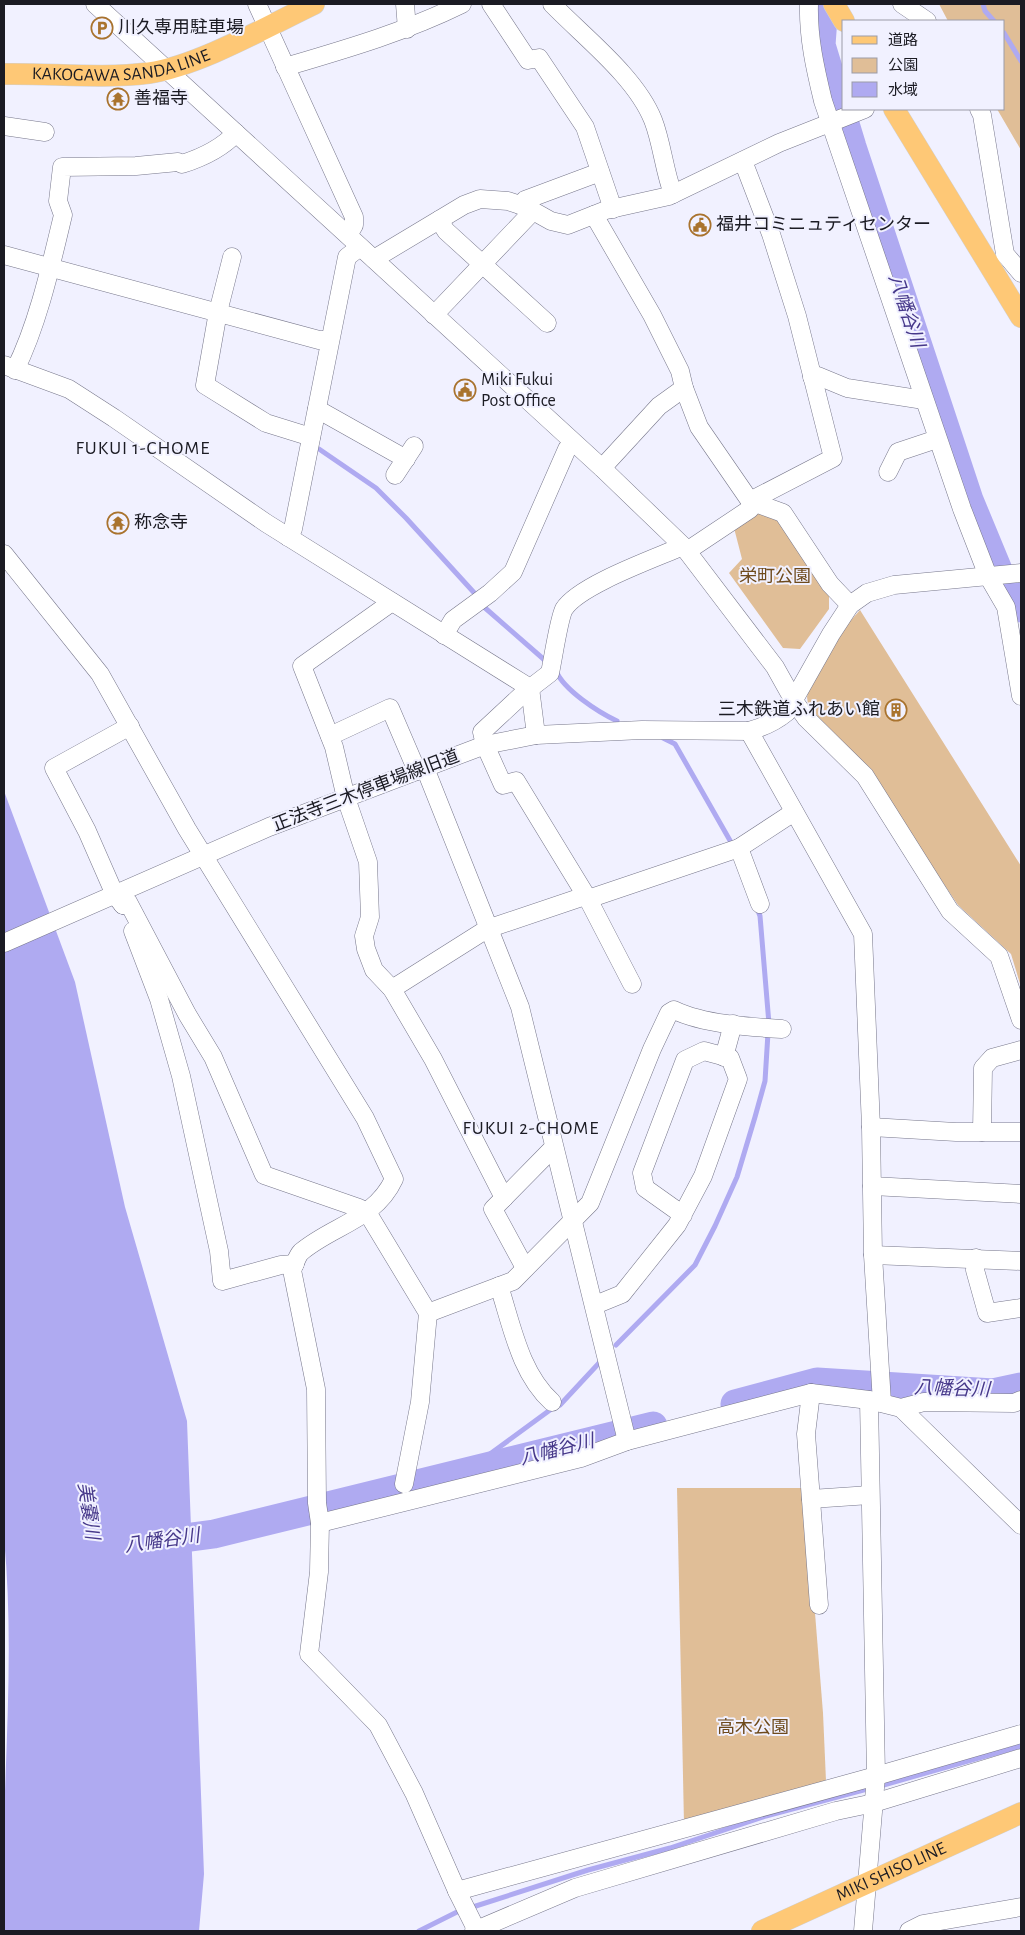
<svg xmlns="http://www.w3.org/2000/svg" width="1025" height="1935" font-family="'Alegreya Sans','Noto Sans JP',sans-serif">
  <rect width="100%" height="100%" fill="#f1f1ff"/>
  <g fill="#e0be97">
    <polygon points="939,4 1021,4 1021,150 997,109 1004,109 1004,21 948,21"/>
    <polygon points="758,512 783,522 829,594 829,609 800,649 783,648 729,573 742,559 734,528"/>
    <polygon points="860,610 1021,866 1021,987 1011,954 958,905 910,834 808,704 807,697 809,689 845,627"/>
    <polygon points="677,1488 805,1488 823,1713 826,1781 684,1824"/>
  </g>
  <path fill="#afaaf1" d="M4,791L75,982L125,1207L187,1421L204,1874L199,1931H4C4,1894 3,1857 4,1820C7,1726 13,1632 4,1538Z"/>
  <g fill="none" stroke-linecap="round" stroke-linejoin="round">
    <g stroke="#afaaf1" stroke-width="5">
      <polyline points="983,4 985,11 994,21"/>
      <polyline points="1004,33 1021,61"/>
      <polyline points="319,449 376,488 406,518 478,597"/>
      <polyline points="484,607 548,663"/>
      <path d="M556,671C564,690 598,712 617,721"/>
      <polyline points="663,738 675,744 732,844"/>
      <polyline points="757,908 760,916 769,1024"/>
      <polyline points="616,1345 695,1265 715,1226 737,1177 755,1117 765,1081 768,1033"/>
      <polyline points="560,1405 600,1362"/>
      <polyline points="479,1469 479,1462 550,1410"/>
      <polyline points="880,1786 1021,1746"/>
      <polyline points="419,1931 457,1912 588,1870 670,1848 766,1816 871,1788"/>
    </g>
    <g stroke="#afaaf1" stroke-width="29">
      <polyline points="824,4 821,45 852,147 969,500 1005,587 1021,608"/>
      <polyline points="735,1404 817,1382 993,1393 1021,1387"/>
      <polyline points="154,1542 214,1534 653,1426"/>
    </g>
    <g stroke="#77778b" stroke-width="19">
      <g id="minor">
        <polyline points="95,4 602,468 683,546 775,667 794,701 806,718 865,776 950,911 999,956 1021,1020"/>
        <polyline points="257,4 354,217 354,225 348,235"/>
        <polyline points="405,4 407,29"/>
        <polyline points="491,4 528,60 539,58 585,127 613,209"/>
        <path d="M552,4C584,37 636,77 653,120C662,143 664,170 673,194"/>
        <path d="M809,4C808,37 815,68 823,101L962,509L988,576L1006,607L1021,696"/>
        <polyline points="902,4 927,21"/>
        <path d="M285,67C346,49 405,32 462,4"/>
        <polyline points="979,109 982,115 1005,254 1021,273"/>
        <polyline points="4,126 45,132"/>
        <polyline points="743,161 771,234 797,316 833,458 750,501"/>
        <polyline points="520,205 525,200 600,172"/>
        <polyline points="594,215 652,315 680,371 684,388 659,406 602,468"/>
        <polyline points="439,220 446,231 547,323"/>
        <polyline points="4,255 319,340 330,340"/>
        <polyline points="232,257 218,312 205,385 266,423 311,437"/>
        <polyline points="374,259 464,205 480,199 508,201 526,207 551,221 568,225 606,210 669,196 779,143 865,109"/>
        <polyline points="434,315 533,211"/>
        <polyline points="4,365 69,389 114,418 266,523 530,688 536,735"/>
        <path d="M15,370C38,324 51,265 63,215L58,201L62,167L136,166L178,162L182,164C201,158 222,148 236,133"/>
        <polyline points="812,377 818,376 847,388 924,400"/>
        <polyline points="684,388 699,427 750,501 783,513 830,584 850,605"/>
        <polyline points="317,409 406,459"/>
        <polyline points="888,472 898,452 937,439"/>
        <polyline points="395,475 414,446"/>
        <polyline points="288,537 293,529 347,257 360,247"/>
        <polyline points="687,551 750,509 754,503"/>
        <path d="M4,554L100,674L187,829L365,1118L394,1179C375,1220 333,1225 301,1252C297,1256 295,1264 292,1270L316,1389L317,1503L320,1523L319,1572L309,1654L378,1725L414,1793L457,1891L477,1931"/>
        <polyline points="392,602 302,666 334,747 346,798 368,862 370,917 364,936 366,949 374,970 392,989"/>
        <polyline points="444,635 453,620 490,593 513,572 567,449 573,443"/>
        <polyline points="749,731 863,934 871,1127 873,1255 882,1403"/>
        <polyline points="330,736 390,708 417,771"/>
        <polyline points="425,768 520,1007 627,1441"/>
        <polyline points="739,848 760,904"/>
        <polyline points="588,899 739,848 794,812"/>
        <polyline points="123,905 128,902 187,1014 213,1057 264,1175 359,1208 367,1212 428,1313 420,1402 404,1484"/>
        <polyline points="123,905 115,895 87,831 54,768 130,726"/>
        <polyline points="133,931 159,999 181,1076 219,1251 222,1281 281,1265 295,1264"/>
        <path d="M4,943L269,827L485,745L536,735L642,730L749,731C764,727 775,722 787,712L831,634L850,605L867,593L894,585L1021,573"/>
        <path d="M632,984L588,899L516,781L503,785L485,745L482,732L524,693L550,673C553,659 559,618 564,609C579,585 656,558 683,546"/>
        <polyline points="724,1057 733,1024"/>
        <polyline points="871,1127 956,1132 1021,1132"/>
        <polyline points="982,1132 983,1068 992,1058 1021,1050"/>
        <polyline points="872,1186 1021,1194"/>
        <polyline points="504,1198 433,1059 392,989 487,929 585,896"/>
        <polyline points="873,1255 1021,1261"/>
        <polyline points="976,1258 975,1270 987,1313 1021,1308"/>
        <polyline points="525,1268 493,1209 554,1147"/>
        <path d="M499,1286C512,1326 520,1373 552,1402"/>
        <polyline points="595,1305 622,1294 677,1225 703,1176 738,1079 730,1058 704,1051 685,1060 642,1173 645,1188 683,1215"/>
        <path d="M428,1313L513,1281L590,1203L652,1049L669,1013L674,1010C703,1024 749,1027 782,1029"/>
        <polyline points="811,1393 806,1434 819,1605"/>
        <polyline points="901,1408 1021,1525"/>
        <polyline points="811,1499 870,1495"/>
        <polyline points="320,1523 581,1458 627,1441 811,1393 869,1400 901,1408 924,1402 1014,1403 1021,1400"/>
        <polyline points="457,1891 876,1776 1021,1734"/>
        <polyline points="474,1931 575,1888 836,1811 874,1803 1021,1758"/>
        <polyline points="863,1931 876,1776 869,1400"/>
        <polyline points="909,1931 923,1924 1021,1907"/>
      </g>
    </g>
    <g stroke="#d1d1d3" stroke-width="22">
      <g id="major">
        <polyline points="834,4 844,21"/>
        <path id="s1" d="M4,74C51,73 101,79 149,73C198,66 268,26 314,4"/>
        <polyline points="894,109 1021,317"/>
        <path id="s2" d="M762,1931L1021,1813"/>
      </g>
    </g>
    <use href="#minor" stroke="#fff" stroke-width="18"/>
    <use href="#major" stroke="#fec876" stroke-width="21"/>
  </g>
  <defs>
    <g id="parking-ring" transform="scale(1.125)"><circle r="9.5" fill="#f1f1ff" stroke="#a9732e" stroke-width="1.5"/><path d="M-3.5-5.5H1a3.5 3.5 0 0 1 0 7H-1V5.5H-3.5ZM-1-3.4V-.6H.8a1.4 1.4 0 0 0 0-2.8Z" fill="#a9732e"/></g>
    <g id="temple-ring" transform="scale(1.125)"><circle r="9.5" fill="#f1f1ff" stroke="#a9732e" stroke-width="1.5"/><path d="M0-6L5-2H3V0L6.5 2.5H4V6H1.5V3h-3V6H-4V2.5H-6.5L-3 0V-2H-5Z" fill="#a9732e"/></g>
    <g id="civic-ring" transform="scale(1.125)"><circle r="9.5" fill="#f1f1ff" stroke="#a9732e" stroke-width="1.5"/><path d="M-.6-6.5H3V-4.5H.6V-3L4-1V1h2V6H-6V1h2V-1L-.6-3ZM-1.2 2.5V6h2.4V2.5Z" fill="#a9732e"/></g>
    <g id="building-ring" transform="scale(1.125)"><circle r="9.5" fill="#f1f1ff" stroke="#a9732e" stroke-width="1.5"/><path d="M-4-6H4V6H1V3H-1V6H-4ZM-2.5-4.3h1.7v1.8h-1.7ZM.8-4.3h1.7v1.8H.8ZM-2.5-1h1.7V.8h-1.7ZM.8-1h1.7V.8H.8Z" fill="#a9732e"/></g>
  </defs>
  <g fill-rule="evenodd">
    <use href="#parking-ring" x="102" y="28"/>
    <use href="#temple-ring" x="118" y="99"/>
    <use href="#civic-ring" x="700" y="225"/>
    <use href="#civic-ring" x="465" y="390"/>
    <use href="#temple-ring" x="118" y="523"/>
    <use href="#building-ring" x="896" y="710"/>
  </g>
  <g text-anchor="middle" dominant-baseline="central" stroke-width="4" stroke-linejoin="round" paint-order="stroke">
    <g font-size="18" fill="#1b1b23" stroke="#f1f1ff" text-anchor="start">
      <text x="118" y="28">川久専用駐車場</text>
      <text x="134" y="99">善福寺</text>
      <text x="716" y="225">福井コミニュティセンター</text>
      <text x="481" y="380">Miki Fukui<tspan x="481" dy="21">Post Office</tspan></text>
      <text x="134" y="523">称念寺</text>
      <text x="880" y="710" text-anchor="end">三木鉄道ふれあい館</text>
    </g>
    <g font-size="18" fill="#1b1b23" stroke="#f1f1ff">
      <text stroke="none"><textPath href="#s1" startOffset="118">KAKOGAWA SANDA LINE</textPath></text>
      <text transform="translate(366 791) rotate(-21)">正法寺三木停車場線旧道</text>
      <text stroke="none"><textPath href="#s2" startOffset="142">MIKI SHISO LINE</textPath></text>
    </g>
    <g font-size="18" fill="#6e4a1c" stroke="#f1f1ff">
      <text x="775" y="577">栄町公園</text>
      <text x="753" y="1728">高木公園</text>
    </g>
    <g font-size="19" font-style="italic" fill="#46388a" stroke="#f1f1ff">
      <text transform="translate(906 311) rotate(72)">八幡谷川</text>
      <text transform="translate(952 1389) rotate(2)">八幡谷川</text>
      <text transform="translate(557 1450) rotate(-14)">八幡谷川</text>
      <text transform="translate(88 1511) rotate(82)">美嚢川</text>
      <text transform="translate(162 1541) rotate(-8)">八幡谷川</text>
    </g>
    <g font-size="19" letter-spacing="1" fill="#1b1b23" stroke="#f1f1ff">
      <text x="143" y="448">FUKUI 1-CHOME</text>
      <text x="531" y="1128">FUKUI 2-CHOME</text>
    </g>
  </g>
  <rect width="1025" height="1935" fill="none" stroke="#1b1b23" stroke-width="10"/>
  <rect x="842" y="20" width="162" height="90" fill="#f1f1ff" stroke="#9b9ba7"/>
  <rect x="852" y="36" width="25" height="8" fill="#fec876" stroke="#9b9ba7"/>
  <text x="888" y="45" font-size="15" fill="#1b1b23">道路</text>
  <rect x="852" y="58" width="25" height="15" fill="#e0be97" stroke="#9b9ba7"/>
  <text x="888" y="70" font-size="15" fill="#1b1b23">公園</text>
  <rect x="852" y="82" width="25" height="15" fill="#afaaf1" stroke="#9b9ba7"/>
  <text x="888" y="95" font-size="15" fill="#1b1b23">水域</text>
</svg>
